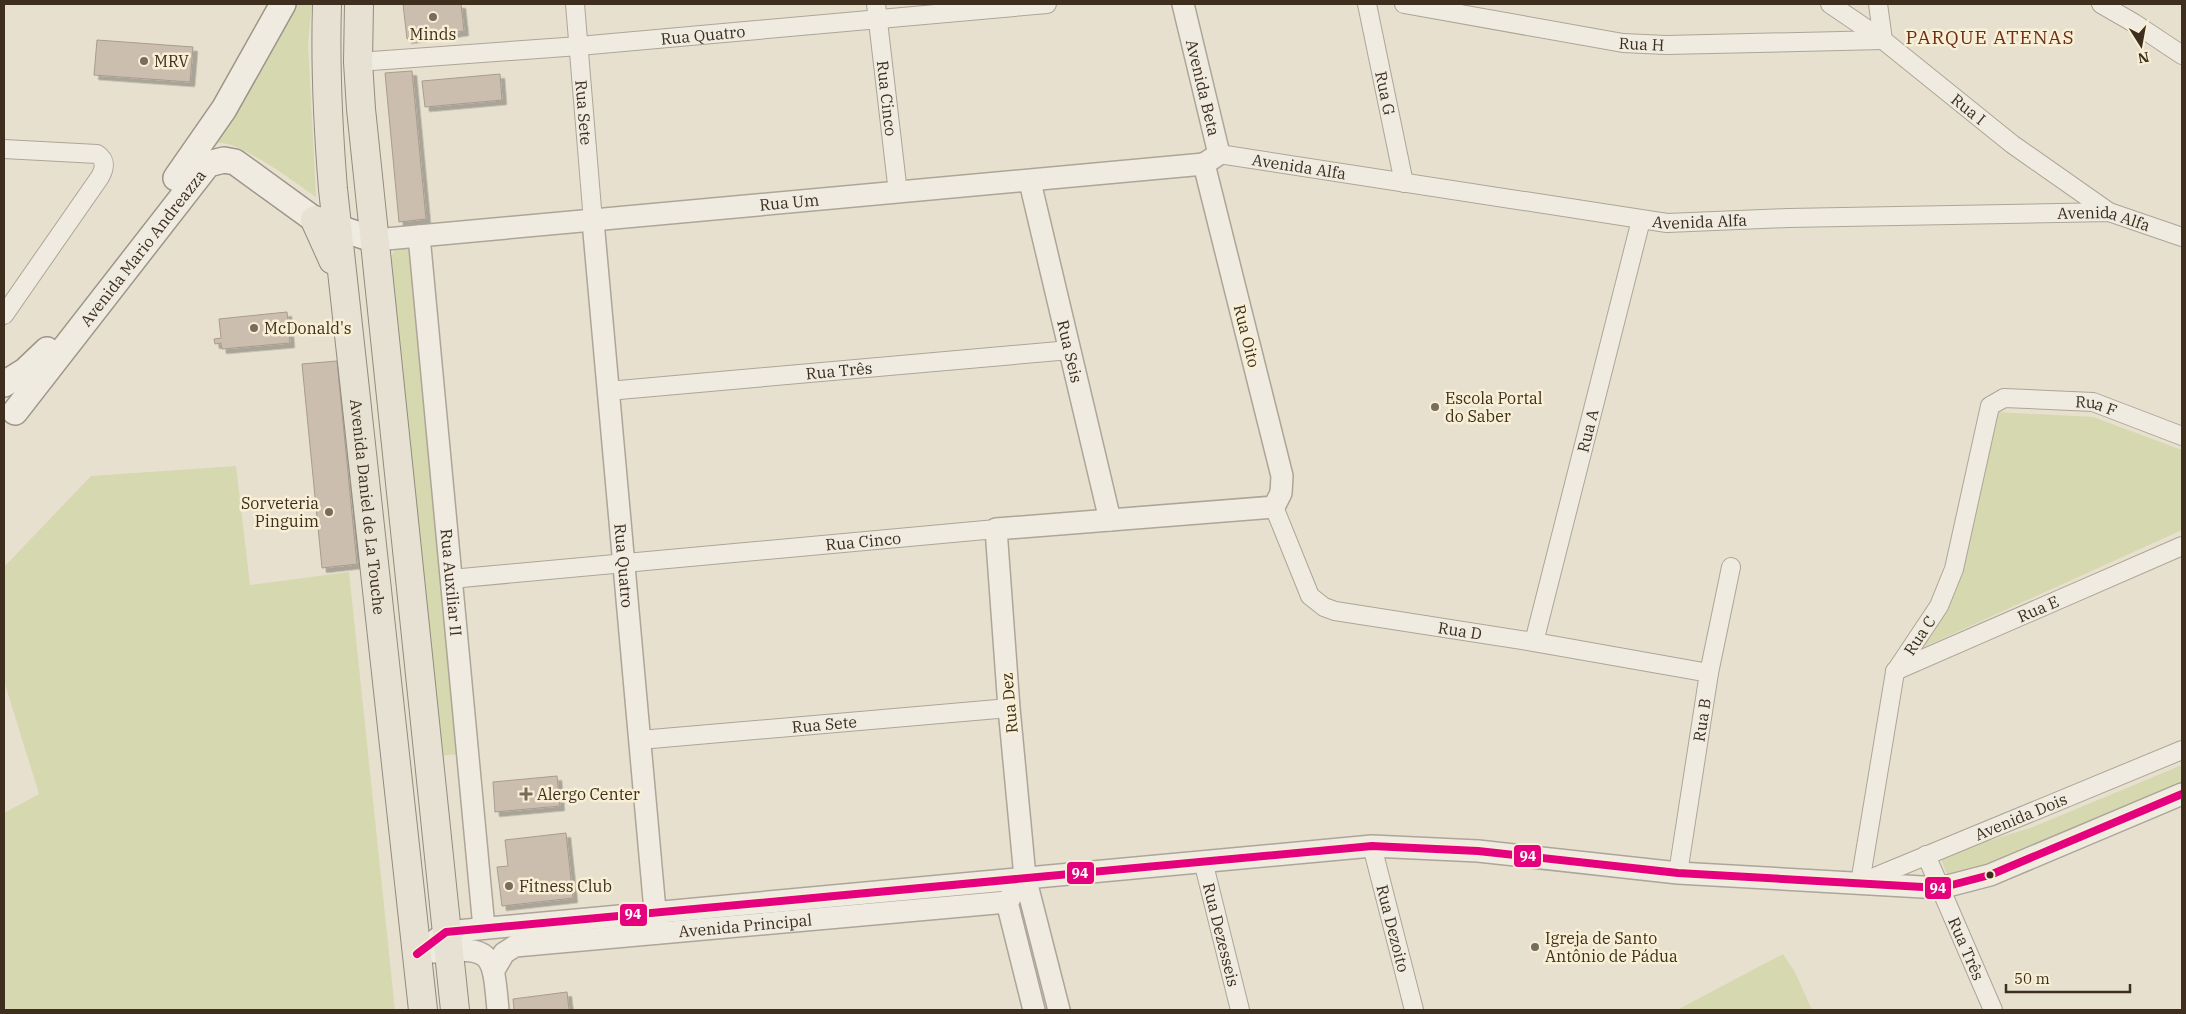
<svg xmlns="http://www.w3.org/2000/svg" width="2186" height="1014" font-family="'IBM Plex Serif',serif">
  <defs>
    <filter id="shadow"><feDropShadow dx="4.5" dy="4.5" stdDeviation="0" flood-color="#0004"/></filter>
  </defs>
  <rect width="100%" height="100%" fill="#e7e0cf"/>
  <g fill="#d6d8b0">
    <path d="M295,4H312L308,43L316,197C296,183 243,143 220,143C216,143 212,145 208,145Z"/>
    <polygon points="412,248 460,754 436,756 387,262 395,250"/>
    <polygon points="1996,412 2093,417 2182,450 2182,530 1915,651 1942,612"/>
    <polygon points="236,466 250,585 349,572 395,1010 4,1010 4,813 39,794 4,681 4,567 91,476"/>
    <polygon points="2182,765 2182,785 1991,868 1947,875 1940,856 2033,827"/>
    <polygon points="1783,954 1795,972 1812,1010 1677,1010"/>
  </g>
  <g fill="#ccbeaf" stroke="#a89c8e" filter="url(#shadow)">
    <polygon points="403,4 461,4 464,31 407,39"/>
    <polygon points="97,40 193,47 190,82 94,75"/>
    <polygon points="412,71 426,219 399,222 385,73"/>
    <polygon points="500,74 502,100 425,107 422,81"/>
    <polygon points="287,312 290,343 222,349 221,343 215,344 214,339 221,338 219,319"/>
    <polygon points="337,361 357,564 322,568 302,364"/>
    <polygon points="557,776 560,806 495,812 493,782"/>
    <polygon points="566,833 573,898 502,906 497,867 508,866 505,840"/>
    <polygon points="567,992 569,1010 514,1010 513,999"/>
  </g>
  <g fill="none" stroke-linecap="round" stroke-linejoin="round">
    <g stroke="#ada597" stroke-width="20">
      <g id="minor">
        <path id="s1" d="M575,4L593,221"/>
        <path id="s2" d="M876,4L898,193"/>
        <path id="s3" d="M1367,4L1404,183"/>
        <path id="s4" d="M1404,4L1623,43L1666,45L1883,40L1878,4"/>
        <path id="s5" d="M1830,4L1883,40L2012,144L2109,212"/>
        <polyline points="2101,4 2134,23 2182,55"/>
        <path id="s6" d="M358,62L579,46L1047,4"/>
        <path d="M4,149L97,154C106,160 105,168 100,177L4,315"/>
        <path id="s7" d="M1219,154L1667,223L1788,218L2109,212L2182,237"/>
        <path id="s8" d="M608,391L1070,350"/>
        <path id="s9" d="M1274,507L1310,596L1324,607L1335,611L1534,642L1709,673"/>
        <path id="s10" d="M451,579L996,529"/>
        <path id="s11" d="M1534,642L1641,220"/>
        <path id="s12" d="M1895,671L2182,546"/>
        <path id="s13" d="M640,740L1009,708"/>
        <path id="s14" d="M1372,846L1414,1010"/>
        <path id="s15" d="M1926,855L1993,1010"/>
        <path id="s16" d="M1203,861L1240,1010"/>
        <path id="s17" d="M1678,873L1709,673L1731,567"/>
        <path id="s18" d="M1860,883L1895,672L1939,606L1954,569L1990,406L2004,398L2093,402L2182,436"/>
        <path id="s19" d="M1860,883L2182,750"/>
      </g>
    </g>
    <g stroke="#ada597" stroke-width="24">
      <g id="tertiary">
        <path id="s20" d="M1183,4L1219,154L1204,164"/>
        <path id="s21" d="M1030,182L1110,520"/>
        <path id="s22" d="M593,221L657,933"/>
        <path id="s23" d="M419,236L484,928"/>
        <path id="s24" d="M375,240L1204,164"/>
        <polyline points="1007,902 1034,1010"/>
        <path d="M434,952C494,945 493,955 498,1010"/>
        <polyline points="417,954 446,932 1372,846 1478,851 1678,873 1940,888 1990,875 2182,794"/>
        <path id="s25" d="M494,970L504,953L515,946L1007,902L1025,877"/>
        <polyline points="1059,1010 1025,877 1009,708 996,529 1274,507 1281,493 1282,476 1204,164"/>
      </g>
    </g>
    <g stroke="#9c9588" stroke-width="28">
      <g id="secondary">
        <polyline points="176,178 224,109 283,4"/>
        <polyline points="4,384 25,371 47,350"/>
        <path id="s26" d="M15,412L208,164L224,160L235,162L315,220L375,240"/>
      </g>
    </g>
    <g stroke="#928b7f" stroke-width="30">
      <g id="primary">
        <path id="s27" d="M327,4C325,66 328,127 333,189L423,1010"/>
        <polyline points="359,4 358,62 361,109 455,1010"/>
        <polyline points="315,220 333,260"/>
      </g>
    </g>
    <use href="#minor" stroke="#efebe1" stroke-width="18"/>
    <use href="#tertiary" stroke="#efebe1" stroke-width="21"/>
    <use href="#secondary" stroke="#efebe1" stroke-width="25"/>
    <use href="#primary" stroke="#e6e1d2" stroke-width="28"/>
    <g stroke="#f8efd5" stroke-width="11">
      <polyline id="bus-1" points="417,954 446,932 1372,846 1478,851 1678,873 1940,888 1990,875 2182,794"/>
    </g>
    <use href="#bus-1" stroke="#e5007d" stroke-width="8"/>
  </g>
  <g fill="#786c5c" stroke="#f8efd5" stroke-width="2">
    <circle cx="433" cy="17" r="5"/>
    <circle cx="144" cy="61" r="5"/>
    <circle cx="254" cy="328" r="5"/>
    <circle cx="1435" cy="407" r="5"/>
    <circle cx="329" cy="512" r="5"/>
    <path d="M523.5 786.5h5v5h5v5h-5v5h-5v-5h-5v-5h5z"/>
    <circle cx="509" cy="886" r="5"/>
    <circle cx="1535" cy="947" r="5"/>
  </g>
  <circle fill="#3d2e1e" stroke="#f8efd5" stroke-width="2" cx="1990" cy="875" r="4.5"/>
  <g text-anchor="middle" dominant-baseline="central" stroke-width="5" stroke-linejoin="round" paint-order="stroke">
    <g font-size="16" fill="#3d2e1e" stroke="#f8efd5" text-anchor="start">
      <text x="433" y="34" text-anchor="middle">Minds</text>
      <text x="154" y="61">MRV</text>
      <text x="264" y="328">McDonald's</text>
      <text x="1445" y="398">Escola Portal<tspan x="1445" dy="18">do Saber</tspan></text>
      <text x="319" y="503" text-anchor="end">Sorveteria<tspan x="319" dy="18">Pinguim</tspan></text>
      <text x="537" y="794">Alergo Center</text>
      <text x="519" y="886">Fitness Club</text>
      <text x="1545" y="938">Igreja de Santo<tspan x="1545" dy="18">Antônio de Pádua</tspan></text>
    </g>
    <g font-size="16" fill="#3d2e1e" stroke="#f8efd5">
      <text stroke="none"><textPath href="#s6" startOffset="346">Rua Quatro</textPath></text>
      <text stroke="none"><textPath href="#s4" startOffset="241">Rua H</textPath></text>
      <text stroke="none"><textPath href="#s20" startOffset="86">Avenida Beta</textPath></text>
      <text stroke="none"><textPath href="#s3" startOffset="91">Rua G</textPath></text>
      <text stroke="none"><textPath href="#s2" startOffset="95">Rua Cinco</textPath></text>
      <text stroke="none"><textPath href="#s5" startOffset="174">Rua I</textPath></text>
      <text stroke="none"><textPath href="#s1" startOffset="109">Rua Sete</textPath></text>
      <text stroke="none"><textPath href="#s7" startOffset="81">Avenida Alfa</textPath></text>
      <text stroke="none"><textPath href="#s24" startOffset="416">Rua Um</textPath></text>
      <text stroke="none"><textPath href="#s7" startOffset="486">Avenida Alfa</textPath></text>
      <text stroke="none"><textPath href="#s7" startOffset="891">Avenida Alfa</textPath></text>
      <text stroke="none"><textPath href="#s26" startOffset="208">Avenida Mario Andreazza</textPath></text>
      <text transform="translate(1247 336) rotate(76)">Rua Oito</text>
      <text stroke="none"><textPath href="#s21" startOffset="174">Rua Seis</textPath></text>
      <text stroke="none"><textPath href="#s8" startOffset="232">Rua Três</textPath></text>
      <text stroke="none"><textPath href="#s18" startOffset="609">Rua F</textPath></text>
      <text stroke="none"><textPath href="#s11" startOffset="218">Rua A</textPath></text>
      <text stroke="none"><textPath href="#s27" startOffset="505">Avenida Daniel de La Touche</textPath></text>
      <text stroke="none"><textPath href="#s10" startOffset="414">Rua Cinco</textPath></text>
      <text stroke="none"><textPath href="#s22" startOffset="346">Rua Quatro</textPath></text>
      <text stroke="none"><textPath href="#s23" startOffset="348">Rua Auxiliar II</textPath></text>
      <text stroke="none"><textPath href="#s12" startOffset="156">Rua E</textPath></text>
      <text stroke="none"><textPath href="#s9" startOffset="252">Rua D</textPath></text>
      <text stroke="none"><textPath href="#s18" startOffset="258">Rua C</textPath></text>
      <text transform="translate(1009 703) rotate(-95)">Rua Dez</text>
      <text stroke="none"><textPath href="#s17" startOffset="155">Rua B</textPath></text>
      <text stroke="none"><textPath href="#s13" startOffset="185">Rua Sete</textPath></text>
      <text stroke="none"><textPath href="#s19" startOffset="174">Avenida Dois</textPath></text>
      <text stroke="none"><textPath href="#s25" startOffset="264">Avenida Principal</textPath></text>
      <text stroke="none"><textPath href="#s14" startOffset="85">Rua Dezoito</textPath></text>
      <text stroke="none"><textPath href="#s16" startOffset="76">Rua Dezesseis</textPath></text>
      <text stroke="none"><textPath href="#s15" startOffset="102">Rua Três</textPath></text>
    </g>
    <g font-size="19" letter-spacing="1" fill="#6d2e1a" stroke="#f8efd5">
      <text x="1990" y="37">PARQUE ATENAS</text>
    </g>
  </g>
  <g stroke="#f8efd5" stroke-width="2">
    <rect x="1513" y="844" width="29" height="24" rx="5" fill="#e5007d"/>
    <rect x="1066" y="861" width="29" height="24" rx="5" fill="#e5007d"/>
    <rect x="1924" y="876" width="28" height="24" rx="5" fill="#e5007d"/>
    <rect x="619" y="903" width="29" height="24" rx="5" fill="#e5007d"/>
  </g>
  <g font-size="14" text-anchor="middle" font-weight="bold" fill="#fff">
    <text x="1528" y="861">94</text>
    <text x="1080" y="878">94</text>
    <text x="1938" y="893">94</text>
    <text x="633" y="919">94</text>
  </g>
  <rect width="2186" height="1014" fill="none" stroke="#3d2e1e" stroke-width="10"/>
  <g transform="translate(2141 45) rotate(169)" stroke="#f8efd5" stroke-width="4" paint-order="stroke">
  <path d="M0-4L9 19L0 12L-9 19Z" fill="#3d2e1e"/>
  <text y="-8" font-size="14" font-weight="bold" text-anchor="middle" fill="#3d2e1e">N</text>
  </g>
  <path d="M2006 984v8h124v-8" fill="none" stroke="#3d2e1e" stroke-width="2.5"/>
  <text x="2014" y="984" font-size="15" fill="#3d2e1e" stroke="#f8efd5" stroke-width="4" paint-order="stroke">50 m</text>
</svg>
